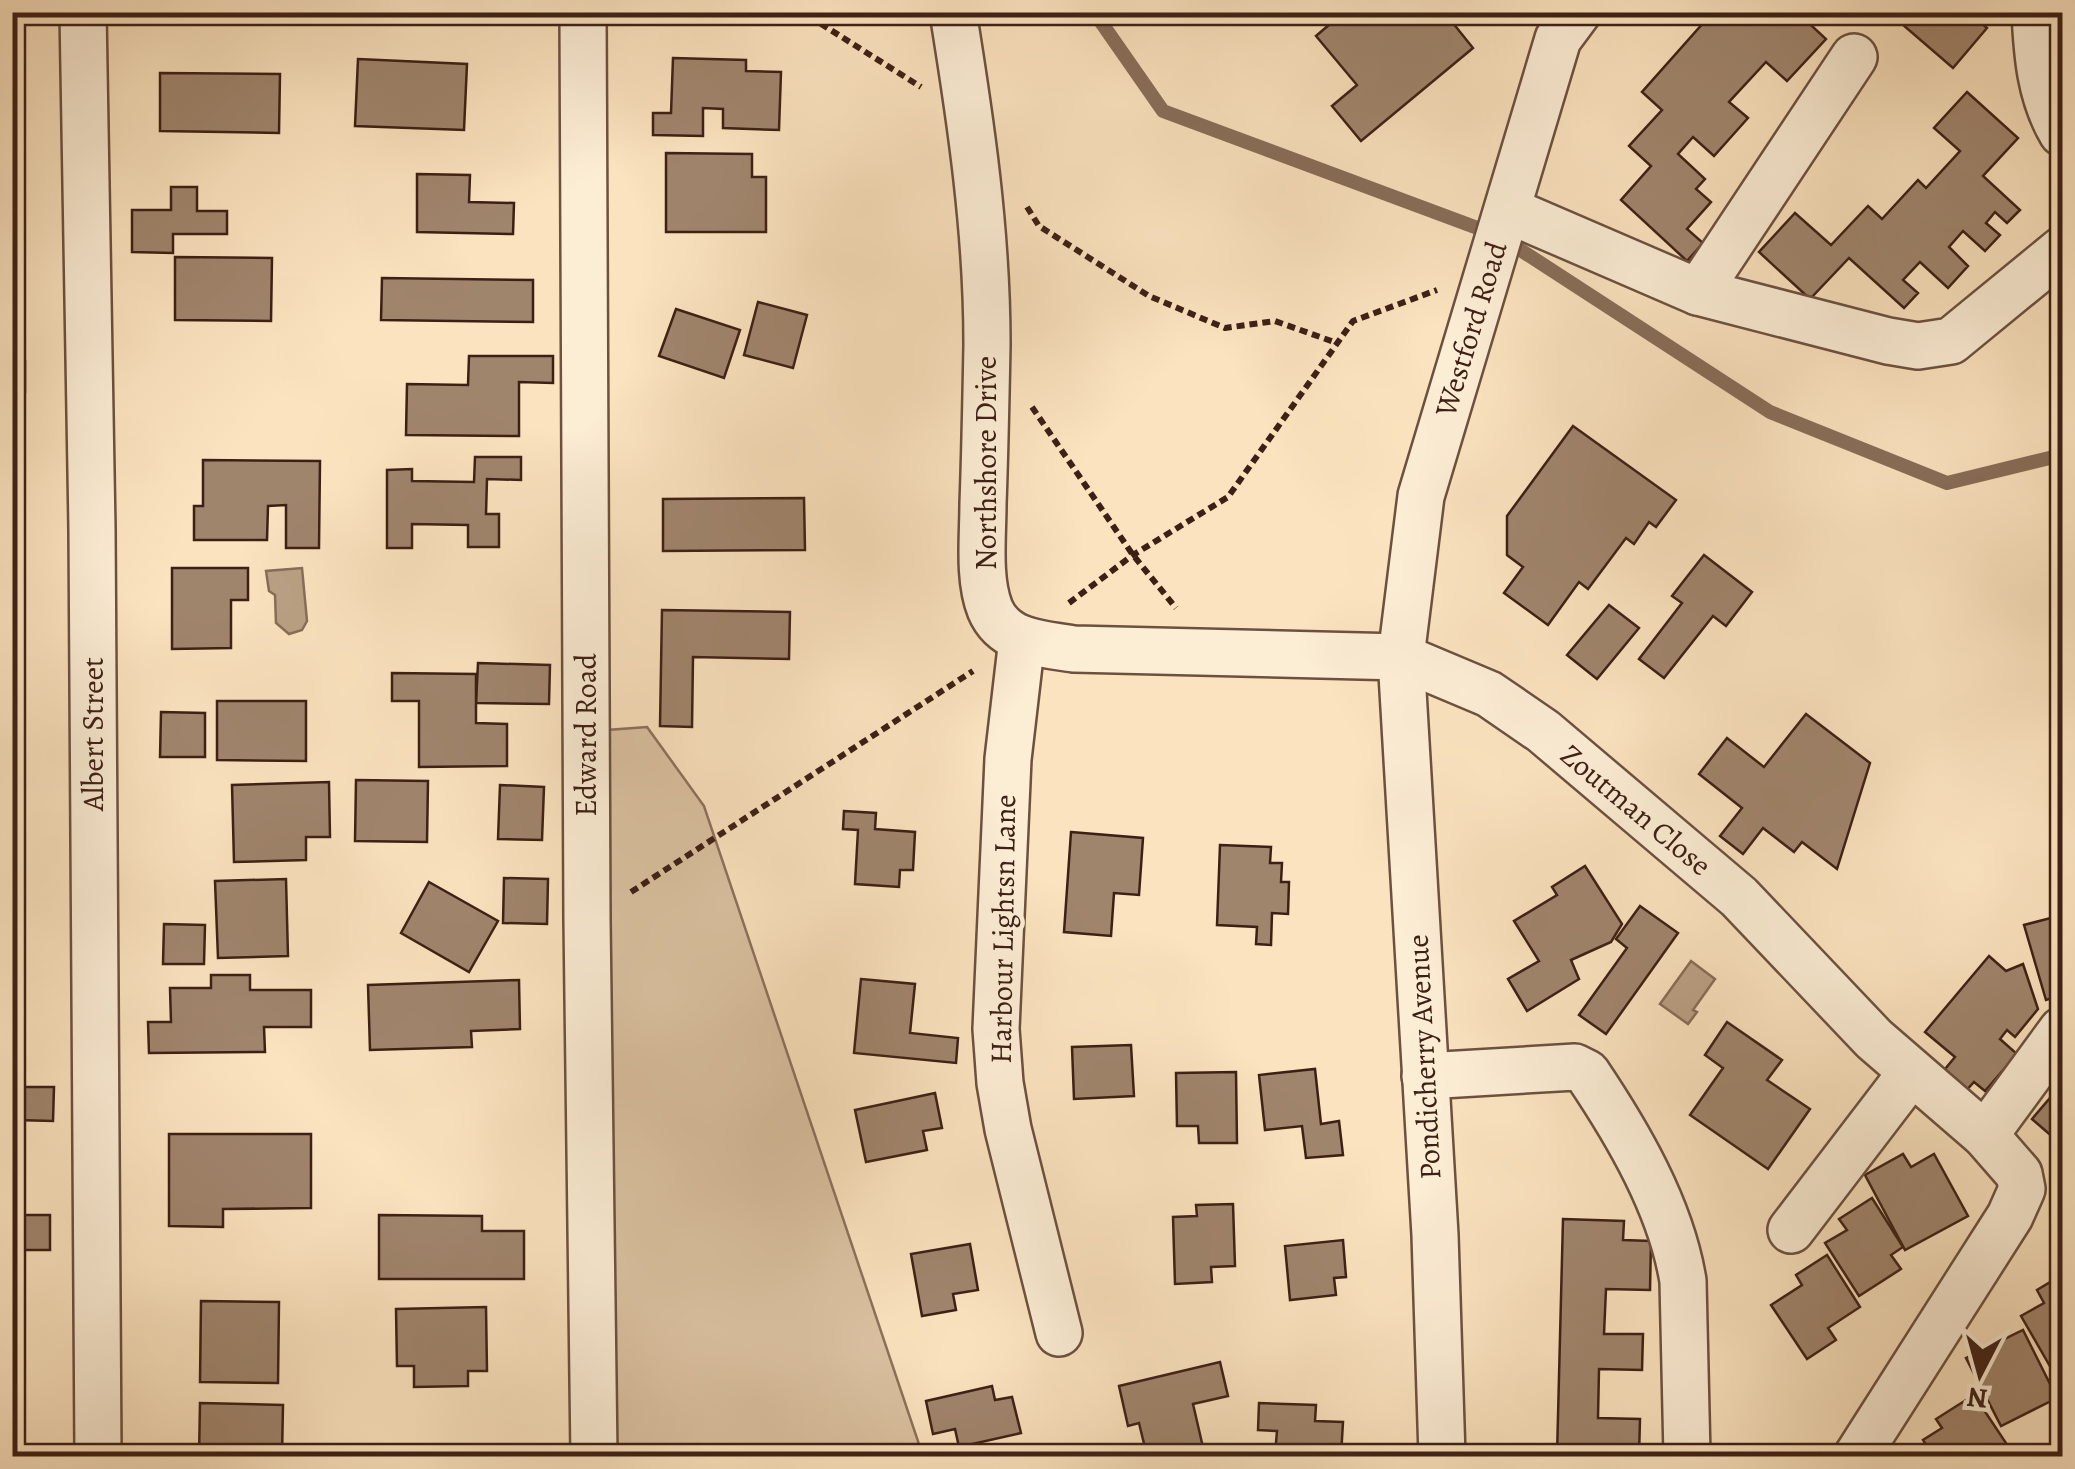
<svg xmlns="http://www.w3.org/2000/svg" width="2075" height="1469" font-family="Alegreya,serif">
  <rect width="100%" height="100%" fill="#fbe3bf"/>
  <filter id="stains"><feTurbulence type="fractalNoise" baseFrequency=".002" numOctaves="4"/><feColorMatrix values="0 0 0 0 .2 0 0 0 0 .09 0 0 0 0 .02 0 0 0 .5 -.17"/></filter>
  <radialGradient id="worn" r=".72"><stop offset=".6" stop-color="#630" stop-opacity="0"/><stop offset="1" stop-color="#630" stop-opacity=".3"/></radialGradient>
  <polygon fill="#dbc2a2" stroke="#8c715c" stroke-width="2.5" points="647,727 704,806 923,1456 617,1456 607,730"/>
  <g fill="#baa185" stroke="#886d58" stroke-width="2.5">
    <polygon points="302,568 307,621 302,630 289,634 276,623 275,595 269,591 266,571"/>
    <polygon points="1691,961 1715,979 1693,1010 1697,1012 1688,1024 1660,1004"/>
  </g>
  <g fill="none" stroke-linecap="round" stroke-linejoin="round">
    <polyline stroke="#886d58" stroke-width="14" points="1094,12 1163,111 1499,236 1770,412 1947,483 2062,455"/>
  </g>
  <g fill="#a0856d" stroke="#3d2015" stroke-width="2.5">
    <polygon points="1344,12 1444,12 1473,48 1361,141 1332,106 1357,85 1316,36"/>
    <polygon points="1713,12 1803,12 1800,15 1826,39 1787,81 1766,62 1729,102 1748,118 1714,156 1693,137 1678,154 1705,179 1696,189 1711,202 1687,229 1703,243 1687,261 1621,200 1651,166 1629,146 1662,110 1642,92"/>
    <polygon points="1888,12 1968,12 1987,28 1953,68"/>
    <polygon points="673,58 746,60 746,71 781,72 779,130 723,128 723,109 703,108 703,136 653,135 653,113 671,113"/>
    <polygon points="358,59 467,64 464,130 355,126"/>
    <polygon points="160,73 280,74 279,133 160,131"/>
    <polygon points="12,77 20,77 19,132 12,132"/>
    <polygon points="1967,92 2018,138 1983,176 2020,210 2007,223 1995,212 1986,223 2000,235 1985,251 1963,231 1949,247 1968,266 1948,288 1920,262 1903,280 1918,293 1904,308 1849,258 1810,299 1759,252 1795,213 1831,245 1868,206 1882,219 1918,180 1926,188 1960,151 1934,128"/>
    <polygon points="666,153 752,154 752,177 766,177 766,232 666,232"/>
    <polygon points="417,174 470,175 469,202 514,203 513,234 417,232"/>
    <polygon points="171,187 197,187 197,211 227,211 227,234 173,234 173,253 132,252 132,210 171,210"/>
    <polygon points="175,257 272,258 271,321 175,320"/>
    <polygon points="382,278 533,280 533,322 381,320"/>
    <polygon points="758,302 807,315 793,368 744,355"/>
    <polygon points="676,309 740,330 724,378 659,356"/>
    <polygon points="469,356 553,356 553,383 519,382 519,436 406,435 407,384 468,385"/>
    <rect x="12" y="361" width="13" height="31"/>
    <polygon points="1573,426 1676,500 1656,527 1649,522 1634,544 1626,538 1588,589 1579,582 1548,625 1504,593 1523,567 1507,555 1507,516"/>
    <polygon points="475,457 521,457 521,480 487,479 486,514 499,514 499,547 468,547 468,525 412,524 412,548 387,548 387,470 412,469 412,481 474,482"/>
    <polygon points="203,460 320,461 319,548 286,548 286,505 268,506 267,540 194,540 194,506 203,506"/>
    <polygon points="804,498 805,550 663,551 663,499"/>
    <polygon points="1704,555 1752,592 1726,626 1713,616 1664,678 1639,659 1682,603 1672,596"/>
    <polygon points="172,568 248,568 248,600 231,600 231,648 172,649"/>
    <polygon points="1609,605 1639,628 1597,679 1567,655"/>
    <polygon points="662,610 790,612 789,659 693,657 692,727 660,726"/>
    <polygon points="478,663 550,665 549,704 476,703"/>
    <polygon points="392,673 476,674 476,723 507,724 507,766 419,767 419,701 392,701"/>
    <polygon points="217,701 306,701 306,761 217,760"/>
    <polygon points="161,712 205,713 205,757 160,757"/>
    <polygon points="1806,714 1870,763 1837,869 1802,842 1794,852 1763,828 1743,854 1720,836 1742,808 1699,774 1727,738 1764,767"/>
    <rect x="12" y="732" width="8" height="56"/>
    <polygon points="356,780 428,781 427,842 355,841"/>
    <polygon points="329,782 330,837 306,837 306,860 234,862 232,785"/>
    <polygon points="500,785 544,787 542,840 498,839"/>
    <polygon points="844,811 876,813 875,829 915,832 913,870 900,870 899,887 855,884 858,830 843,829"/>
    <polygon points="1071,832 1143,838 1139,895 1114,893 1111,936 1064,932"/>
    <polygon points="1220,845 1271,847 1270,863 1282,863 1281,882 1289,882 1288,914 1272,913 1271,945 1256,944 1257,927 1217,925"/>
    <polygon points="1585,866 1622,924 1611,942 1571,960 1579,979 1527,1011 1508,979 1539,961 1514,921 1557,895 1552,887"/>
    <polygon points="504,878 548,879 547,924 503,923"/>
    <polygon points="286,879 288,956 218,958 215,881"/>
    <polygon points="429,882 498,921 469,972 401,933"/>
    <polygon points="1640,906 1678,933 1606,1034 1579,1015 1627,948 1616,939"/>
    <polygon points="2062,915 2062,995 2046,1000 2024,925"/>
    <polygon points="164,924 205,925 204,964 163,964"/>
    <polygon points="1989,956 2006,971 2023,964 2038,1009 2015,1037 2007,1030 2000,1039 2017,1054 1985,1091 1974,1082 1963,1094 1941,1074 1955,1057 1925,1032"/>
    <polygon points="211,975 250,975 250,990 311,990 311,1027 264,1027 265,1052 149,1053 148,1022 171,1022 170,988 211,988"/>
    <polygon points="861,979 915,984 910,1033 958,1038 956,1063 854,1053"/>
    <polygon points="519,980 520,1029 471,1031 472,1047 370,1050 368,985"/>
    <polygon points="1727,1022 1782,1060 1767,1080 1810,1109 1768,1169 1690,1115 1723,1068 1705,1055"/>
    <polygon points="12,1039 18,1039 19,1080 12,1080"/>
    <polygon points="1131,1045 1134,1096 1074,1099 1072,1047"/>
    <polygon points="1315,1069 1321,1124 1339,1121 1343,1155 1306,1158 1302,1126 1265,1130 1259,1075"/>
    <polygon points="1236,1072 1237,1143 1199,1143 1198,1126 1177,1126 1176,1073"/>
    <polygon points="2062,1084 2062,1145 2032,1119"/>
    <polygon points="12,1087 54,1087 53,1121 16,1120 18,1117 12,1117"/>
    <polygon points="935,1093 942,1128 923,1131 927,1150 866,1162 855,1110"/>
    <polygon points="169,1134 311,1134 311,1208 223,1209 223,1227 169,1226"/>
    <polygon points="1903,1154 1911,1167 1934,1154 1968,1216 1905,1250 1865,1175"/>
    <polygon points="1872,1198 1903,1247 1891,1255 1901,1269 1859,1296 1825,1243 1847,1230 1839,1219"/>
    <polygon points="1233,1204 1235,1266 1211,1267 1212,1282 1175,1284 1173,1217 1197,1216 1196,1205"/>
    <polygon points="12,1208 13,1215 50,1215 50,1250 12,1250"/>
    <polygon points="379,1215 482,1216 482,1231 524,1231 524,1279 379,1279"/>
    <polygon points="1563,1219 1624,1221 1623,1240 1651,1241 1650,1290 1606,1289 1604,1334 1643,1334 1642,1370 1599,1369 1598,1418 1640,1419 1639,1456 1557,1456"/>
    <polygon points="1343,1240 1346,1277 1334,1278 1336,1295 1290,1300 1285,1246"/>
    <polygon points="970,1244 978,1290 953,1294 956,1310 922,1316 911,1254"/>
    <polygon points="1827,1255 1860,1307 1828,1328 1836,1340 1807,1359 1771,1305 1802,1285 1796,1275"/>
    <polygon points="2062,1275 2062,1370 2055,1375 2021,1316 2044,1303 2037,1290"/>
    <polygon points="201,1301 279,1302 278,1383 200,1382"/>
    <polygon points="486,1307 487,1371 468,1371 468,1386 414,1387 414,1366 397,1366 396,1309"/>
    <polygon points="21,1325 23,1456 12,1456 12,1326"/>
    <polygon points="2023,1330 2057,1398 2001,1426 1966,1358"/>
    <polygon points="1220,1362 1228,1396 1193,1404 1205,1456 1147,1456 1139,1423 1128,1426 1119,1386"/>
    <polygon points="992,1386 995,1400 1012,1397 1021,1433 959,1447 955,1429 933,1434 926,1401"/>
    <polygon points="1974,1395 2008,1446 1992,1456 1933,1456 1923,1440 1942,1428 1936,1419"/>
    <polygon points="200,1403 283,1405 282,1456 199,1456"/>
    <polygon points="1259,1403 1316,1405 1315,1421 1343,1422 1341,1456 1275,1454 1277,1431 1258,1430"/>
  </g>
  <g fill="none" stroke-linecap="round" stroke-linejoin="round">
    <g stroke="#6c5140" stroke-width="50">
      <g id="minor">
        <polyline points="83,12 92,529 98,1456"/>
        <polyline points="583,12 587,920 594,1456"/>
        <path d="M953,12C971,123 987,232 987,344C986,397 985,451 983,504C983,536 978,579 990,609C1004,643 1042,644 1074,649L1401,657L1489,694L1543,731L1739,897L1874,1039L1985,1135L2019,1174L2022,1189L2010,1216L1857,1456"/>
        <path d="M2035,12C2037,55 2040,96 2062,133"/>
        <polyline points="1508,210 1698,292 1854,57"/>
        <polyline points="1698,292 1888,341 1918,346 1951,341 2062,250"/>
        <polyline points="1022,639 1008,759 996,1029 1000,1083 1008,1129 1059,1333"/>
        <path d="M1425,1076L1575,1067L1587,1073C1628,1134 1671,1207 1683,1281L1687,1456"/>
        <polyline points="1985,1135 2062,1030"/>
        <polyline points="1791,1230 1911,1073"/>
        <polyline points="1442,1456 1435,1235 1401,657 1421,496 1558,39 1578,12"/>
      </g>
    </g>
    <g stroke="#3d2015" stroke-width="6" stroke-dasharray="8 5" stroke-linecap="butt">
      <polyline points="757,12 818,22 921,87"/>
      <polyline points="1027,207 1039,226 1149,296 1225,328 1275,321 1337,343"/>
      <polyline points="1032,407 1133,555 1176,608"/>
      <polyline points="1069,603 1133,555 1228,497 1353,321 1437,290"/>
      <polyline points="631,892 973,671"/>
    </g>
    <use href="#minor" stroke="#fcedd5" stroke-width="45"/>
  </g>
  <g text-anchor="middle" dominant-baseline="central" stroke-width="9" stroke-linejoin="round" paint-order="stroke">
    <g font-size="30" fill="#3d2015" stroke="#fcedd5">
      <text transform="translate(1471 329) rotate(-73)">Westford Road</text>
      <text transform="translate(986 463) rotate(-90)">Northshore Drive</text>
      <text transform="translate(93 734) rotate(-90)">Albert Street</text>
      <text transform="translate(586 735) rotate(-90)">Edward Road</text>
      <text transform="translate(1636 810) rotate(40)">Zoutman Close</text>
      <text transform="translate(1003 929) rotate(-89)">Harbour Lightsn Lane</text>
      <text transform="translate(1424 1057) rotate(-93)">Pondicherry Avenue</text>
    </g>
  </g>
  <rect width="2075" height="1469" fill="none" stroke="#fbe3bf" stroke-width="50"/>
  <rect x="15" y="15" width="2045" height="1439" fill="none" stroke="#3d2015" stroke-width="5"/>
  <rect x="25" y="25" width="2025" height="1419" fill="none" stroke="#3d2015" stroke-width="2.5"/>
  <g transform="translate(1980 1374) rotate(186)" stroke="#fcedd5" stroke-width="8" paint-order="stroke">
  <path d="M0-8L18 38L0 25L-18 38Z" fill="#3d2015"/>
  <text y="-15" font-size="28" font-weight="bold" text-anchor="middle" fill="#3d2015">N</text>
  </g>
  <rect width="100%" height="100%" filter="url(#stains)"/>
  <rect width="100%" height="100%" fill="url(#worn)"/>
</svg>
